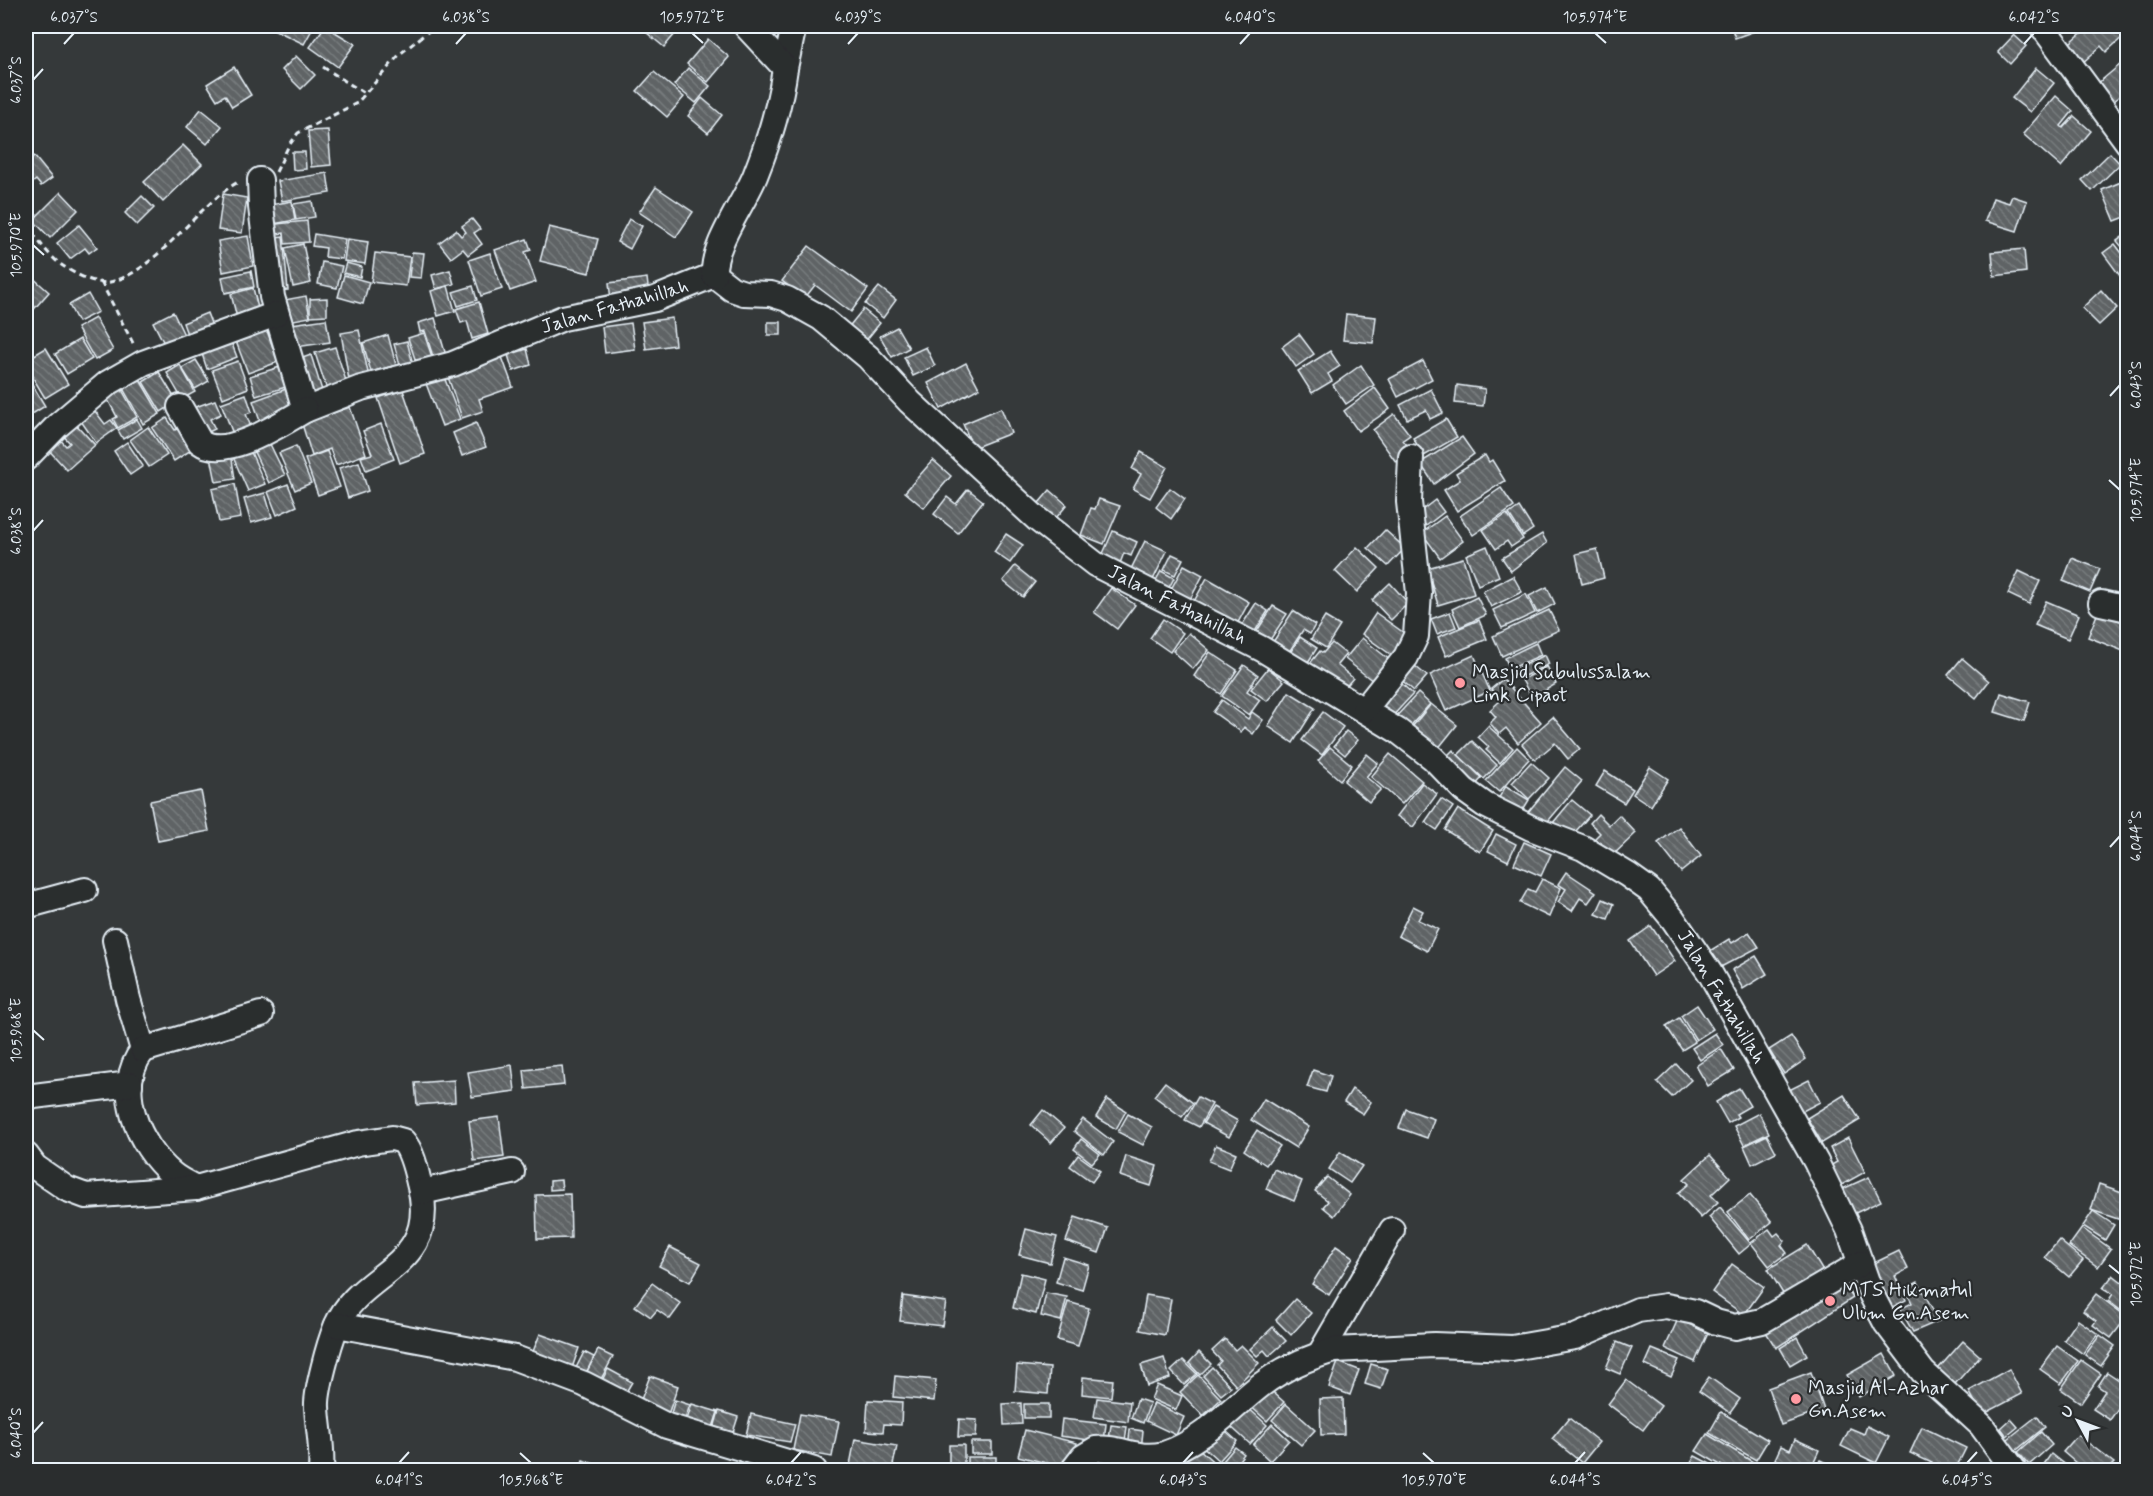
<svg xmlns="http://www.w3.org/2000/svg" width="2153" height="1496" font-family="Mynerve,sans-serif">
  <defs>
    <pattern id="building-back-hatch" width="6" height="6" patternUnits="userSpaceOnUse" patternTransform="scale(1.5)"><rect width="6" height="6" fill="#5f6365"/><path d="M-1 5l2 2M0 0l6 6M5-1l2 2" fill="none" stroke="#767a7c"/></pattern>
  </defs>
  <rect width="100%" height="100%" fill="#35393a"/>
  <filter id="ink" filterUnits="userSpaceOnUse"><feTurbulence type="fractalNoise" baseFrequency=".0167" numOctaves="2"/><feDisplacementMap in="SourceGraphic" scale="12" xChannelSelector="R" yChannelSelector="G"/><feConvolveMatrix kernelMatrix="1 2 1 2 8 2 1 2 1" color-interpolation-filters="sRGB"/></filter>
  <g filter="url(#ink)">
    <g fill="url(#building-back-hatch)" stroke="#e8f1f8" stroke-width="1.5">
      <polygon points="267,26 314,26 304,44"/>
      <polygon points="325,26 355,44 338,67 310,47"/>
      <polygon points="643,26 682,26 664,47 641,28"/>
      <polygon points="1731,26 1766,26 1766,27 1735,38"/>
      <polygon points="2083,26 2117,26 2125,35 2106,52 2101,46 2080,65 2064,48 2086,29"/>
      <polygon points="2014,35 2026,46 2010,64 1998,52"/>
      <polygon points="708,39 729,57 708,82 687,64"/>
      <polygon points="296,56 315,75 301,89 282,70"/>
      <polygon points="2128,58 2128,89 2112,102 2097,84"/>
      <polygon points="234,67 251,95 232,107 225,95 217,100 207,84"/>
      <polygon points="688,68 710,86 696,103 674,85"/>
      <polygon points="2036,68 2054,83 2030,112 2012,98"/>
      <polygon points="654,72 684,97 667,117 637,91"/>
      <polygon points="2056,96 2073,111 2061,126 2063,128 2074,116 2091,131 2061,167 2023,134"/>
      <polygon points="702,98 722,115 708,133 688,116"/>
      <polygon points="201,109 222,126 207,144 187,127"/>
      <polygon points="328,130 331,165 311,167 308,131"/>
      <polygon points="183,145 202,164 163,202 144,182"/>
      <polygon points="292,152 305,152 306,169 293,170"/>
      <polygon points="2110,153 2120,164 2092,191 2082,180"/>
      <polygon points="34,156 52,178 41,186 36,180 26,188 26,163"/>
      <polygon points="327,173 330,193 282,201 278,181"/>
      <polygon points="2128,179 2128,216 2115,221 2102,190"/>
      <polygon points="656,187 693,212 676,237 639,212"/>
      <polygon points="61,192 78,210 50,238 33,220"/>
      <polygon points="223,194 247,198 242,233 218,230"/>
      <polygon points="142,196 154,208 137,225 125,213"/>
      <polygon points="2012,196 2027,201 2017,231 1985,221 1993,198 2009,203"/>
      <polygon points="292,201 295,220 268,225 265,206"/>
      <polygon points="312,201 315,217 296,220 293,204"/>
      <polygon points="472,219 480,229 474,233 482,244 468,255 463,249 451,258 439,243 456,230 461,236 466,232 462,226"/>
      <polygon points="629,219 642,226 630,249 617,242"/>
      <polygon points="307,221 309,242 285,244 284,233 277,234 276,224"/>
      <polygon points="79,225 97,247 89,253 85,248 70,259 57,243"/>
      <polygon points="549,227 598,239 589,273 540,261"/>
      <polygon points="2128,233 2128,254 2117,241"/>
      <polygon points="314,234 345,239 342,259 325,257 326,248 312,246"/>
      <polygon points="248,236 253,266 223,272 218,241"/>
      <polygon points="283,236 288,290 273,291 267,238"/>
      <polygon points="347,239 368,242 365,264 344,261"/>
      <polygon points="527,239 531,250 525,252 536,282 510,291 495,250"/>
      <polygon points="303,244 311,283 293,287 285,248"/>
      <polygon points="2115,244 2128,261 2128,276 2123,280 2103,253"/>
      <polygon points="809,246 868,289 851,312 815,285 805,298 782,281"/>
      <polygon points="2024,249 2026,272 1994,276 1992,252"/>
      <polygon points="412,252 424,253 421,278 409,277"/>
      <polygon points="375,253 410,257 406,286 371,282"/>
      <polygon points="490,253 502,289 481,296 469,260"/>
      <polygon points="322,262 342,266 337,288 318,284"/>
      <polygon points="346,263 362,267 360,277 343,273"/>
      <polygon points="450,270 454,284 436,289 432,275"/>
      <polygon points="251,271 254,287 225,293 222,277"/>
      <polygon points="344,275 369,282 363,304 338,297"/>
      <polygon points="31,276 49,292 27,317 26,283"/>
      <polygon points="647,278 649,295 611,300 609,283"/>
      <polygon points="448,286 455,311 438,316 431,291"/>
      <polygon points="473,286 477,300 458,306 453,292"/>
      <polygon points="879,287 896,300 883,318 865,304"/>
      <polygon points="253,288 260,316 238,322 231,294"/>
      <polygon points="2101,290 2117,308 2099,325 2082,308"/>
      <polygon points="88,294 98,312 78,322 69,305"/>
      <polygon points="306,296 310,317 283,322 279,301"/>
      <polygon points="327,298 327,315 310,316 310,299"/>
      <polygon points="479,302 488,334 472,339 467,321 461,323 456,309"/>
      <polygon points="863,309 880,323 864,343 847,329"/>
      <polygon points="173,312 186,339 167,349 153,322"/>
      <polygon points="207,313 214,331 189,340 183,323"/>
      <polygon points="1346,314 1376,317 1373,343 1343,340"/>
      <polygon points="95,318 113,350 95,360 77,328"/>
      <polygon points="435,318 447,359 435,363 425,331 420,332 418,323"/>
      <polygon points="672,318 675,345 646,349 642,322"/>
      <polygon points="326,319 330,342 296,347 292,324"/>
      <rect x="768" y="322" width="13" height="13"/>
      <polygon points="631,323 635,349 605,353 602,327"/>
      <polygon points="897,327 909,348 892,357 880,336"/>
      <polygon points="266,328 278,362 248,373 235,339"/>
      <polygon points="359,330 370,382 350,386 341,333"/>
      <polygon points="424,333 434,363 418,368 408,338"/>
      <polygon points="1299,334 1314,354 1296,367 1282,347"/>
      <polygon points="388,335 396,365 371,372 363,343"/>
      <polygon points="80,339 92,359 67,374 55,354"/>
      <polygon points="230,339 237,357 207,369 201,351"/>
      <polygon points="407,341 415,372 403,376 394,344"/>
      <polygon points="335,347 349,390 329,396 315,353"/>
      <polygon points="926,347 935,366 913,376 904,357"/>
      <polygon points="46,348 68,384 45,398 26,366 26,360"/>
      <polygon points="527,349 531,365 513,371 508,355"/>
      <polygon points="1330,351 1340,366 1328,374 1332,381 1312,393 1298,371"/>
      <polygon points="311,355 324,397 306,403 294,361"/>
      <polygon points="502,357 513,387 479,399 483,411 462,418 447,374"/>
      <polygon points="196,360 209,381 195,389 182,368"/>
      <polygon points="238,361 248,388 223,398 212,370"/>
      <polygon points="1423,361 1432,379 1398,397 1389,379"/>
      <polygon points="966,363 979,388 941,409 928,383"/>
      <polygon points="180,365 195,392 182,399 167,373"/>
      <polygon points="1361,365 1374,385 1346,404 1333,385"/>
      <polygon points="280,367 286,387 256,396 250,376"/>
      <polygon points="159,372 177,402 161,412 143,382"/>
      <polygon points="136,373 160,414 143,424 120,383"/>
      <polygon points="26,374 45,406 26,418"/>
      <polygon points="443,374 460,419 442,426 425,381"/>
      <polygon points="1457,385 1485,389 1483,406 1455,403"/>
      <polygon points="121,388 137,417 118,428 113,419 117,417 106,396"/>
      <polygon points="1375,388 1390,409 1358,431 1344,411"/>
      <polygon points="286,389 294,412 261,424 253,401"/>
      <polygon points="1431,389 1443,413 1430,419 1426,410 1407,419 1400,405"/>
      <polygon points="403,390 425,454 400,463 378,398"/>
      <polygon points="246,394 252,412 246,414 251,427 233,434 221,403"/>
      <polygon points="215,400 221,414 210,419 215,429 200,436 187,410"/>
      <polygon points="350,407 366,454 336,465 330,449 312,456 302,424"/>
      <polygon points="1001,408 1011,433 973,448 963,424"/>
      <polygon points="95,411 105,424 111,420 117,428 96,443 81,421"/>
      <polygon points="1394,414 1410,435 1403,440 1411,450 1396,462 1373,430"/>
      <polygon points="167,418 175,430 182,426 196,447 174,461 152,428"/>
      <polygon points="137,419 142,428 123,439 118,430"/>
      <polygon points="1446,419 1457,437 1424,456 1413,438"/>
      <polygon points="73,421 95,445 67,470 45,446 57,436 66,446 70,443 60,432"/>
      <polygon points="476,423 486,447 462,456 453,433"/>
      <polygon points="381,424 394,459 366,470 361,457 372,454 363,431"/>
      <polygon points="148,427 167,455 149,467 130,440"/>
      <polygon points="1462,437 1474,454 1434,484 1420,463"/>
      <polygon points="127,442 143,466 130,475 114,451"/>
      <polygon points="269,442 285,475 269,483 253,450"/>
      <polygon points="296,446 311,483 295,490 279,453"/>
      <polygon points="250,450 265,484 248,491 233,457"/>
      <polygon points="327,451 340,487 318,495 305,459"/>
      <polygon points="1141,452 1167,467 1150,498 1133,489 1141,474 1132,469"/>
      <polygon points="231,453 235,479 216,482 211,457"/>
      <polygon points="1485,455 1489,462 1492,460 1505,481 1457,511 1444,490 1460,480 1456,473"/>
      <polygon points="933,460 951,476 924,508 905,492"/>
      <polygon points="359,462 368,491 348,498 339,468"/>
      <polygon points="235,484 241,518 219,522 212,489"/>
      <polygon points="288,484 297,506 277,515 268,492"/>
      <polygon points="1170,488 1185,499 1171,519 1156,507"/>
      <polygon points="1501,488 1514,507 1473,535 1460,516"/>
      <polygon points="968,489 983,501 958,533 934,514 947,497 956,504"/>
      <polygon points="1050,490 1067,505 1050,525 1033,510"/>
      <polygon points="265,493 272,517 251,523 244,499"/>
      <polygon points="1099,499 1120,506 1104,544 1081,535 1091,508 1095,509"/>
      <polygon points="1435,500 1444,512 1426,526 1417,514"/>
      <polygon points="1519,507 1533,529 1523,536 1509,514"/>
      <polygon points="1507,514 1523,539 1511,547 1507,541 1496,549 1483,530"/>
      <polygon points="1445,516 1463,541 1440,558 1422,533"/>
      <polygon points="1385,530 1405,548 1388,566 1368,548"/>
      <polygon points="1113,531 1137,542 1131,556 1124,553 1119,566 1101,558"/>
      <polygon points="1006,534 1023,545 1010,563 994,552"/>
      <polygon points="1542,534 1547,543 1511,571 1502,558"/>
      <polygon points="1145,541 1167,551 1149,588 1127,577"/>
      <polygon points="1487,546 1499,576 1478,585 1466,555"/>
      <polygon points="1357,547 1379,568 1357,592 1335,571"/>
      <polygon points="1597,549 1604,578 1582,584 1576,554"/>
      <polygon points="1172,554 1183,559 1175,575 1164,570"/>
      <polygon points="1463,558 1474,594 1438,605 1427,568"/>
      <polygon points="2072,558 2100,569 2090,592 2063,581"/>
      <polygon points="1184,565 1203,575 1187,605 1168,595"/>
      <polygon points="1015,566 1035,582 1023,597 1003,581"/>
      <polygon points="1161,571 1174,578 1165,595 1152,588"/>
      <polygon points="2019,571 2040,581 2029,604 2008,594"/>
      <polygon points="1513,576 1522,592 1491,607 1483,591"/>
      <polygon points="1207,578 1249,602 1235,628 1192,605"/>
      <polygon points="1390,583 1408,603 1391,620 1372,600"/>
      <polygon points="1547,587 1555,604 1537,613 1529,596"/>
      <polygon points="1111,588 1135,605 1117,629 1094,612"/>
      <polygon points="1526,594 1535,613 1502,628 1493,610"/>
      <polygon points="1477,597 1486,615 1460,627 1452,609"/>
      <polygon points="2046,601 2079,615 2068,639 2035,625"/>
      <polygon points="1256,603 1268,611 1254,633 1242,625"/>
      <polygon points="1273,606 1287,614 1270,640 1257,631"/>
      <polygon points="1549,610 1559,630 1502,656 1493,636"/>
      <polygon points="1293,611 1315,625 1310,634 1303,630 1289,652 1273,642"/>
      <polygon points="1450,612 1456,627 1437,634 1431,619"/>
      <polygon points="2098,612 2128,624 2128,653 2088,637"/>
      <polygon points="1376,613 1411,638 1397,659 1362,634"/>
      <polygon points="1325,617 1340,626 1326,648 1311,639"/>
      <polygon points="1163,619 1183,633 1170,652 1150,638"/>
      <polygon points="1479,620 1487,639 1446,656 1438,637"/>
      <polygon points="1189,633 1209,650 1193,669 1173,651"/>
      <polygon points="1300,637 1317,648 1303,670 1286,659"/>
      <polygon points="1362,638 1395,664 1378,685 1345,659"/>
      <polygon points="1332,643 1346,654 1337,665 1353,678 1340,694 1307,667 1320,651 1323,653"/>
      <polygon points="1536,643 1541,655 1510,669 1505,658"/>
      <polygon points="1210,652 1237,670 1221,694 1194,676"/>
      <polygon points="1474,655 1490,691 1446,711 1430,675"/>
      <polygon points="1545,655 1549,664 1518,679 1514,670"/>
      <polygon points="1962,658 1989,681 1976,698 1948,675"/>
      <polygon points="1409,661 1427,676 1414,691 1397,676"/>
      <polygon points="1244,665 1258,675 1247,691 1260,700 1249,715 1222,696"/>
      <polygon points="1547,666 1556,684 1532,698 1522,680"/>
      <polygon points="1268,668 1284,681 1267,701 1251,689"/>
      <polygon points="1393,676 1413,694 1389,720 1370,703"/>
      <polygon points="1503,679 1541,722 1518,743 1506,728 1499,734 1490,723 1496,717 1490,710 1501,700 1491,689"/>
      <polygon points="1289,692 1315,708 1293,743 1268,726"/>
      <polygon points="1418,693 1430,704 1405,732 1392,721"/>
      <polygon points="2001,693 2030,702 2024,721 1995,712"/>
      <polygon points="1222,700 1248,719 1252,712 1263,720 1253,734 1244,727 1241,732 1213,712"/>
      <polygon points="1431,704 1457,725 1433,755 1407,733"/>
      <polygon points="1323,712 1343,727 1322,755 1302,740"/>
      <polygon points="1553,717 1580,749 1568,759 1555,743 1535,760 1522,744"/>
      <polygon points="1488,726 1513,748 1500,763 1486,750 1489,747 1478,737"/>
      <polygon points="1346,731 1358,740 1345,755 1334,746"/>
      <polygon points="1472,741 1497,765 1484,779 1458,755"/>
      <polygon points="1330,747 1352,765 1340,780 1318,761"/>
      <polygon points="1517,747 1529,759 1499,792 1486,781"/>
      <polygon points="1453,750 1482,778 1469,792 1440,763"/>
      <polygon points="1367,754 1378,763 1366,777 1381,789 1369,802 1344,781"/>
      <polygon points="1390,754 1422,781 1402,804 1371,777"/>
      <polygon points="1531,762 1549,778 1529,799 1512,783"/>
      <polygon points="1565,767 1582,781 1544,826 1528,812"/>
      <polygon points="1650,767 1668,779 1651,806 1633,794"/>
      <polygon points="1605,771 1633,789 1624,803 1596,786"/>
      <polygon points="1422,783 1437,794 1413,827 1397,816"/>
      <polygon points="1506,786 1529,800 1518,818 1495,804"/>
      <polygon points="201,791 209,831 158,841 150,801"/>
      <polygon points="1441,799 1453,807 1437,830 1425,822"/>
      <polygon points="1572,800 1590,815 1569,839 1552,824"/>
      <polygon points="1458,809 1493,831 1480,852 1445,830"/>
      <polygon points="1598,814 1609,825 1619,815 1636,833 1609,859 1592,841 1600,833 1590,823"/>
      <polygon points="1679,827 1701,856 1681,872 1658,843"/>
      <polygon points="1496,834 1516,844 1508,861 1488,851"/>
      <polygon points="1524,842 1551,854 1541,876 1514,864"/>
      <polygon points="1566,872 1596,892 1588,903 1580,898 1572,911 1558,902 1566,889 1558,884"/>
      <polygon points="1542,879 1561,888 1549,917 1520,903 1528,889 1535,892"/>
      <polygon points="1603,899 1614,904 1608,919 1596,914"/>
      <polygon points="1413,906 1423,911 1418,920 1438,929 1427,951 1398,936"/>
      <polygon points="1651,926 1675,961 1653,976 1630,941"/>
      <polygon points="1749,932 1759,947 1719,968 1708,952 1729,939 1732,943"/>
      <polygon points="1756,956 1767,974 1743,989 1732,970"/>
      <polygon points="1697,1005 1713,1029 1696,1040 1681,1016"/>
      <polygon points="1679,1018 1695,1042 1682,1050 1666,1026"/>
      <polygon points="1715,1033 1723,1045 1700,1060 1692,1048"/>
      <polygon points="1791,1036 1806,1059 1784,1074 1769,1050"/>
      <polygon points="1721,1049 1734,1070 1708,1086 1696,1066"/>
      <polygon points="1676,1064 1691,1080 1672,1097 1657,1082"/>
      <polygon points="512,1065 515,1091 472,1097 468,1072"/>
      <polygon points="562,1066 564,1085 526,1089 524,1070"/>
      <polygon points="1313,1070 1331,1076 1326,1092 1307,1087"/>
      <polygon points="454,1080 455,1102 417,1105 415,1083"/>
      <polygon points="1809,1080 1820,1102 1797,1114 1785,1092"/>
      <polygon points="1165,1082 1193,1103 1182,1117 1154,1096"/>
      <polygon points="1739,1088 1750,1106 1736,1114 1738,1117 1728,1123 1716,1102"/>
      <polygon points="1352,1089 1371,1102 1363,1114 1344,1102"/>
      <polygon points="1844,1095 1860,1120 1822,1143 1807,1118"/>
      <polygon points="1198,1097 1212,1104 1199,1127 1185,1120"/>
      <polygon points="1107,1099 1126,1111 1116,1129 1096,1117"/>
      <polygon points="1264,1099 1309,1127 1296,1148 1251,1120"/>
      <polygon points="1213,1107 1238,1121 1229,1137 1203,1123"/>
      <polygon points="1406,1109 1434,1119 1427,1138 1399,1128"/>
      <polygon points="1043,1110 1064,1128 1051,1143 1031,1125"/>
      <polygon points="1759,1113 1769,1133 1744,1145 1734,1126"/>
      <polygon points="1128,1114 1152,1127 1143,1145 1118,1132"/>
      <polygon points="499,1117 504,1157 474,1161 469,1121"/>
      <polygon points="1083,1119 1113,1142 1104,1155 1074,1131"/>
      <polygon points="1257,1130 1280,1146 1266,1165 1244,1150"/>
      <polygon points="1767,1135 1776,1152 1752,1164 1744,1146"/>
      <polygon points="1848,1138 1865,1172 1838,1187 1828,1167 1837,1162 1830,1148"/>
      <polygon points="1081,1139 1100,1154 1092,1163 1074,1149"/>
      <polygon points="1216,1145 1236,1153 1229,1169 1209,1161"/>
      <polygon points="1340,1152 1362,1166 1350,1183 1329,1169"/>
      <polygon points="1078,1155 1100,1171 1092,1182 1070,1166"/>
      <polygon points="1710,1155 1730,1177 1711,1195 1718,1202 1701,1218 1678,1193 1689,1184 1684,1179"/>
      <polygon points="1126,1156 1157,1166 1151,1186 1120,1176"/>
      <polygon points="1274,1169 1302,1181 1294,1201 1266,1189"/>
      <polygon points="1327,1177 1350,1195 1334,1216 1323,1207 1328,1201 1315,1191"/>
      <polygon points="1869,1177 1881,1201 1847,1217 1836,1192"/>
      <polygon points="561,1180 562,1189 550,1190 550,1181"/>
      <polygon points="2099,1184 2128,1194 2128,1210 2124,1221 2091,1210"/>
      <polygon points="570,1194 571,1238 537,1239 536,1195"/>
      <polygon points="1750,1195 1772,1222 1749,1240 1728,1212"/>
      <polygon points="1720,1207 1751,1244 1739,1254 1709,1217"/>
      <polygon points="2093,1211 2114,1225 2105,1240 2083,1226"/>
      <polygon points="1075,1217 1108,1228 1099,1253 1066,1241"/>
      <polygon points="2082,1228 2111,1249 2098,1267 2069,1246"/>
      <polygon points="1026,1229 1057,1237 1050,1263 1019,1255"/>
      <polygon points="1769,1229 1774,1236 1778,1233 1785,1241 1781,1245 1787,1253 1769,1266 1751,1243"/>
      <polygon points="2059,1240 2083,1260 2069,1277 2045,1257"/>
      <polygon points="1807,1245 1824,1273 1785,1297 1768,1269"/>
      <polygon points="1336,1246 1353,1257 1329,1295 1312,1284"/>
      <polygon points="670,1247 701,1263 690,1282 659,1266"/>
      <polygon points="1899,1251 1908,1269 1895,1276 1906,1300 1883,1312 1866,1267"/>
      <polygon points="1063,1257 1089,1265 1082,1290 1056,1282"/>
      <polygon points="1732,1264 1764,1287 1744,1315 1712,1292"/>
      <polygon points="1021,1273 1045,1279 1036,1314 1013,1308"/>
      <polygon points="2113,1275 2122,1282 2125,1278 2128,1280 2127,1315 2108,1301 2113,1294 2103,1288"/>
      <polygon points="1841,1280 1853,1298 1776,1348 1764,1329"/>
      <polygon points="1918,1282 1939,1321 1913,1332 1900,1309 1912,1303 1905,1289"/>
      <polygon points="652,1283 681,1304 670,1319 657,1310 651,1317 635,1306"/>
      <polygon points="1046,1293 1067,1297 1061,1321 1041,1316"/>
      <polygon points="2096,1294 2127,1317 2111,1338 2093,1325 2096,1321 2083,1311"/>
      <polygon points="1146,1295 1171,1299 1165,1335 1140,1330"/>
      <polygon points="903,1296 946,1302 942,1326 900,1321"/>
      <polygon points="1295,1299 1311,1313 1291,1335 1276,1320"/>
      <polygon points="1068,1302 1089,1308 1078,1346 1057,1340"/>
      <polygon points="1678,1319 1708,1333 1695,1362 1665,1348"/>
      <polygon points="2078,1320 2098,1334 2083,1354 2064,1340"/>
      <polygon points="1273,1327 1286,1341 1269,1356 1264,1350 1257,1356 1250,1349"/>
      <polygon points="540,1334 579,1348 572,1368 532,1354"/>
      <polygon points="2100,1335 2115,1346 2101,1366 2085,1355"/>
      <polygon points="1797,1337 1807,1355 1790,1365 1780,1348"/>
      <polygon points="1225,1339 1235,1350 1241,1345 1259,1363 1236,1386 1217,1365 1221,1361 1212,1351"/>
      <polygon points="1963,1341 1980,1356 1955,1384 1938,1369"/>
      <polygon points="1617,1342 1632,1348 1620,1374 1606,1368"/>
      <polygon points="2057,1346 2078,1361 2061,1384 2040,1369"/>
      <polygon points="1652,1349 1679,1360 1671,1377 1645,1365"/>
      <polygon points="598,1350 613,1357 596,1388 582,1381"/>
      <polygon points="584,1352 594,1357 583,1379 573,1374"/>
      <polygon points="1199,1352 1211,1364 1200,1375 1189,1363"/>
      <polygon points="1884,1354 1896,1376 1859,1397 1847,1375"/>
      <polygon points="1164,1358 1170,1378 1147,1386 1141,1365"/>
      <polygon points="1183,1360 1197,1374 1184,1385 1171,1371"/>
      <polygon points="2081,1360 2101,1374 2081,1403 2061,1389"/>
      <polygon points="1338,1362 1359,1370 1350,1395 1329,1387"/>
      <polygon points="1371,1364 1388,1369 1381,1389 1365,1384"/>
      <polygon points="1017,1365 1050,1368 1048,1394 1015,1391"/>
      <polygon points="1212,1367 1231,1387 1221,1395 1203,1376"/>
      <polygon points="608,1369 632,1382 622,1399 599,1386"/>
      <polygon points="2009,1369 2022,1394 1982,1415 1969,1391"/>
      <polygon points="1811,1372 1824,1410 1781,1425 1768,1388"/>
      <polygon points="2107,1372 2128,1386 2128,1394 2110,1420 2093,1409 2105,1391 2098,1386"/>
      <polygon points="1198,1375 1221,1399 1203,1416 1180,1392"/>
      <polygon points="650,1376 678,1386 666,1420 637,1410"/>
      <polygon points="895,1376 936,1380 934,1401 893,1397"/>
      <polygon points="1083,1377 1113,1380 1111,1397 1082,1394"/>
      <polygon points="1709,1377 1740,1399 1730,1413 1699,1391"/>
      <polygon points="1626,1380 1661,1406 1643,1430 1608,1404"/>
      <polygon points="1157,1385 1182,1396 1176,1410 1151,1399"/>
      <polygon points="1265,1385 1284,1402 1267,1421 1248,1404"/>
      <polygon points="1097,1398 1130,1402 1128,1422 1094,1417"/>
      <polygon points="1343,1398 1344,1434 1321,1435 1320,1399"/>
      <polygon points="1138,1399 1150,1403 1143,1423 1131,1418"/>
      <polygon points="675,1400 690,1405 681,1431 667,1426"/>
      <polygon points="868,1400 902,1402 901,1425 884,1424 883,1432 866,1431"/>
      <polygon points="1021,1403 1022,1424 1004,1425 1003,1404"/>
      <polygon points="1154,1403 1184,1417 1176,1435 1146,1421"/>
      <polygon points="692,1404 718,1412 709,1440 683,1432"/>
      <rect x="1024" y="1404" width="25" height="14"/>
      <polygon points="1286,1404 1315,1430 1301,1445 1272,1420"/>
      <polygon points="1245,1405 1267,1425 1250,1444 1228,1424"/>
      <polygon points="719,1411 738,1417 730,1442 712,1435"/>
      <polygon points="1721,1412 1768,1440 1756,1460 1709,1433"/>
      <polygon points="751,1414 795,1424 790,1442 746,1435"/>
      <polygon points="800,1414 839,1421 832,1457 793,1450"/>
      <polygon points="2037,1416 2045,1427 2013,1453 2004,1442"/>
      <polygon points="1569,1418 1599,1442 1582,1463 1552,1439"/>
      <polygon points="959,1419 977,1420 976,1437 958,1437"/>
      <polygon points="1062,1419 1106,1424 1104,1442 1060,1436"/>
      <polygon points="2011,1419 2018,1427 2007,1436 2001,1428"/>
      <polygon points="1272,1424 1289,1440 1270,1461 1253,1445"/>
      <polygon points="1111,1425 1127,1427 1124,1448 1108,1446"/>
      <polygon points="1867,1426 1889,1437 1876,1463 1841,1446 1850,1428 1864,1434"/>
      <polygon points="1922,1427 1966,1448 1955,1470 1947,1470 1910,1453"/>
      <polygon points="1130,1429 1143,1431 1141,1450 1128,1449"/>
      <polygon points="1025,1430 1077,1443 1070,1469 1018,1456"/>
      <polygon points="1211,1430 1219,1438 1226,1431 1237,1441 1219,1461 1199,1443"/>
      <polygon points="2041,1432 2052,1445 2029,1465 2018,1452"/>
      <polygon points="1707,1434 1758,1465 1754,1470 1729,1470 1696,1451"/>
      <polygon points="2078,1435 2114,1463 2107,1470 2077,1470 2073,1467 2076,1463 2063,1452"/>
      <polygon points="855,1439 897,1446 892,1470 849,1470"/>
      <polygon points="1795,1439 1819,1450 1810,1470 1800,1470 1775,1459 1781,1446 1790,1450"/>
      <rect x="971" y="1442" width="21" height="12"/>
      <rect x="949" y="1445" width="15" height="21"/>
      <polygon points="1195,1445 1222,1470 1197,1470 1183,1457"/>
      <polygon points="1235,1447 1244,1454 1232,1469 1223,1461"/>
      <polygon points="2051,1454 2071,1470 2040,1470"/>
      <polygon points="1695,1456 1722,1470 1687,1470"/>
      <rect x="967" y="1457" width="29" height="13"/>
      <polygon points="1169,1457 1187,1470 1159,1470"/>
      <polygon points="583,1460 609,1469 608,1470 579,1470"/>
      <polygon points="1820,1460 1835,1467 1833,1470 1815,1470"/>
      <polygon points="1019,1462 1048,1468 1048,1470 1018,1470"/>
    </g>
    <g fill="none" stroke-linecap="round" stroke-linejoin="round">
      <g stroke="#e8f1f8" stroke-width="28">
        <g id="minor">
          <polyline points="2042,26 2128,143"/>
          <polyline points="785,68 794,26"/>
          <polyline points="260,180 261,207 272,297 305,410 361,388 453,364 563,318 655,299 714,275"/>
          <polyline points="714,275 732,289 744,293 771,294 787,299 821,318 868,357 910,402 1037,519 1095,564 1262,649 1398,731 1433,758 1464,790 1485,805 1531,828 1583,848 1628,875 1649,890 1673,919 1710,973 1816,1162 1849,1230 1872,1296 1886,1323 1923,1372 1981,1425 2014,1470"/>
          <path d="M714,275C712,245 743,205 755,176C769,141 780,106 785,68L746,26"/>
          <path d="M180,407L200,442C225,461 282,423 305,410"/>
          <polyline points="26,458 57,426 108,383 143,363 276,314"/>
          <polyline points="2101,603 2128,609"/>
          <polyline points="1364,710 1406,657 1416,636 1419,593 1409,502 1411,457"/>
          <polyline points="26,906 85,890"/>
          <path d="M115,940L128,999L143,1050C113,1088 138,1145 172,1174C179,1180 188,1184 196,1188"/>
          <polyline points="143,1050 261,1014"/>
          <polyline points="26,1097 130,1084"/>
          <path d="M26,1155L35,1167L67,1189L86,1196L196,1188L358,1143L392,1138L403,1141C412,1151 416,1170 419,1183C442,1269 359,1269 336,1327C329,1344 316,1391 317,1407C318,1429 323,1448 321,1470"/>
          <polyline points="422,1192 512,1172"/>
          <polyline points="337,1325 515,1358 584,1384 667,1426 814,1470"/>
          <polyline points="1320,1354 1392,1230"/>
          <path d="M1073,1470L1083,1457L1096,1449C1120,1446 1137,1461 1164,1454C1202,1442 1230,1409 1261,1385C1282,1369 1309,1357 1335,1350L1434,1345L1512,1348L1575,1337L1638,1310L1666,1306L1695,1312L1716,1322L1735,1327L1762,1321L1861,1263"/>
        </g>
      </g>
      <g stroke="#e8f1f8" stroke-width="3" stroke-dasharray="6 4.5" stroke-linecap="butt">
        <polyline points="323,67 367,95"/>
        <polyline points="276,172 288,147 298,133 357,103 400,54 435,26"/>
        <path d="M26,225C37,238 48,256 63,266C75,274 95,285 110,282C157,272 197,204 240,181"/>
        <polyline points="101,282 134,345"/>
      </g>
      <use href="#minor" stroke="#2a2d2e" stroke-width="24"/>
    </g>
  </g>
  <path fill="none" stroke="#e8f1f8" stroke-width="2" d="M692,33L703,43M1595,33L1606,43M64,44L74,33M456,44L466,33M848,44L858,33M1240,44L1250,33M2024,44L2034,33M33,80L43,69M33,245L44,255M2110,396L2120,385M2109,480L2120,490M33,531L43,520M2110,847L2120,836M33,1030L44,1040M2109,1265L2120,1274M33,1433L43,1422M520,1453L531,1463M1423,1453L1434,1463M399,1463L409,1452M791,1463L801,1452M1183,1463L1193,1452M1575,1463L1585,1452M1967,1463L1977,1452"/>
  <g fill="#ff9aa2" stroke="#2a2d2e" stroke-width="2">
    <circle cx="1460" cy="683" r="6"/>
    <circle cx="1830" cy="1301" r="6"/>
    <circle cx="1796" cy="1399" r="6"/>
  </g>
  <g text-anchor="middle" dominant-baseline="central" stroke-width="4.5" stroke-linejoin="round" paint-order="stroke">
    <g font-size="20" fill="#e8f1f8" stroke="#2a2d2e">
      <text transform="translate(615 307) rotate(-16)">Jalan Fathahillah</text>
      <text transform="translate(1177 605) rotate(27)">Jalan Fathahillah</text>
      <text transform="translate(1721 997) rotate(59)">Jalan Fathahillah</text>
    </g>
    <g font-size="20" fill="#e8f1f8" stroke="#2a2d2e" text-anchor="start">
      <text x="1472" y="672">Masjid Subulussalam<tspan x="1472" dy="23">Link Cipaot</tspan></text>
      <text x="1842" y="1290">MTS Hikmatul<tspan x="1842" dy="23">Ulum Gn.Asem</tspan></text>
      <text x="1808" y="1388">Masjid Al-Azhar<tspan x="1808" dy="23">Gn.Asem</tspan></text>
    </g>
  </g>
  <rect width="2153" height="1496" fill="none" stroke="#2a2d2e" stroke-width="66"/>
  <g transform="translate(2078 1421) rotate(311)" stroke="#2a2d2e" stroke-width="4.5" paint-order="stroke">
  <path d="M0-4.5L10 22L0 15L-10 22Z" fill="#e8f1f8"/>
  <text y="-9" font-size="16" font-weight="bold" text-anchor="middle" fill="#e8f1f8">U</text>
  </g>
  <rect x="33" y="33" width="2087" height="1430" fill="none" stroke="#e8f1f8" stroke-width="2"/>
  <g font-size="15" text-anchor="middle" fill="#e8f1f8">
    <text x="74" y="22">6.037°S</text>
    <text x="466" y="22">6.038°S</text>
    <text x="692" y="22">105.972°E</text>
    <text x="858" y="22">6.039°S</text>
    <text x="1250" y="22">6.040°S</text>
    <text x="1595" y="22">105.974°E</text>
    <text x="2034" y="22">6.042°S</text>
    <text transform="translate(16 80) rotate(-90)" y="5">6.037°S</text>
    <text transform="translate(16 245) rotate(-90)" y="5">105.970°E</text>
    <text transform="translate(2136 385) rotate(-90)" y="5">6.043°S</text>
    <text transform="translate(2136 490) rotate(-90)" y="5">105.974°E</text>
    <text transform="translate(16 531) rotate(-90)" y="5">6.038°S</text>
    <text transform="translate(2136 836) rotate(-90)" y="5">6.044°S</text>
    <text transform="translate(16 1030) rotate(-90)" y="5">105.968°E</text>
    <text transform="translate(2136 1274) rotate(-90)" y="5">105.972°E</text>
    <text transform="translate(16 1433) rotate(-90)" y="5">6.040°S</text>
    <text x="399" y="1485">6.041°S</text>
    <text x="531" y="1485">105.968°E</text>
    <text x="791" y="1485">6.042°S</text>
    <text x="1183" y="1485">6.043°S</text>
    <text x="1434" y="1485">105.970°E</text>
    <text x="1575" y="1485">6.044°S</text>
    <text x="1967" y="1485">6.045°S</text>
  </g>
</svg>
